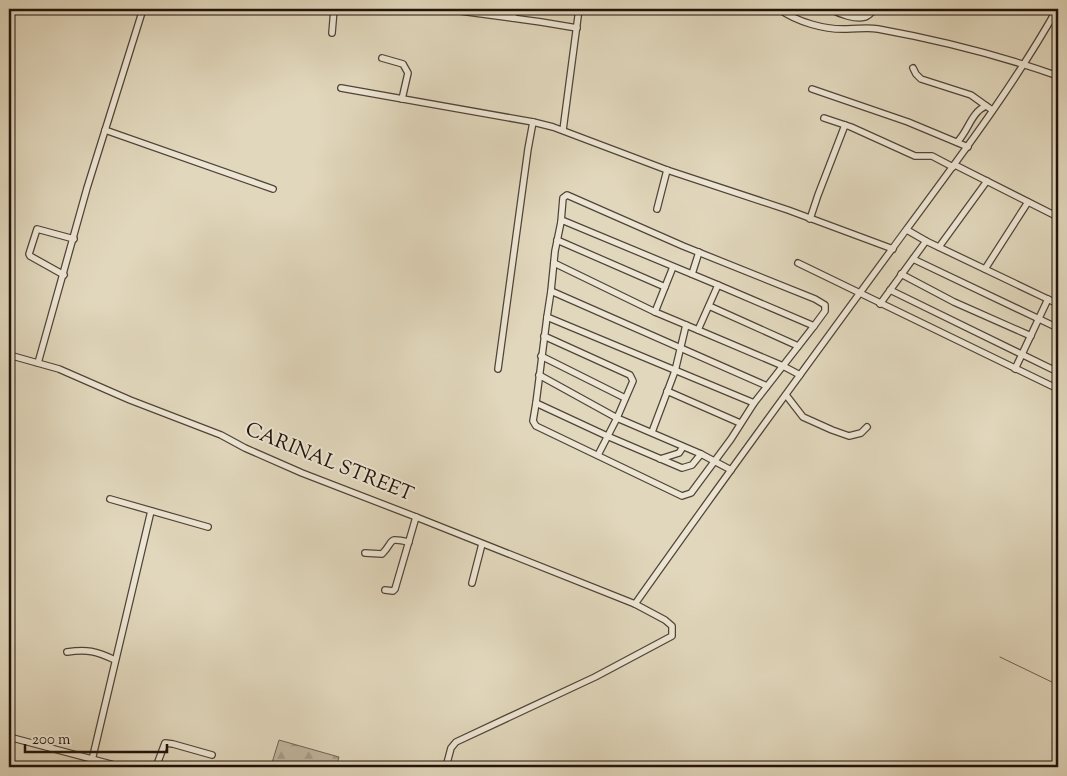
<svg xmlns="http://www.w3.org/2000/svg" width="1067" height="776" font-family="'Sorts Mill Goudy',serif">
  <defs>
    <pattern id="forest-firs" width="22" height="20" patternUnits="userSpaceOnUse" patternTransform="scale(1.25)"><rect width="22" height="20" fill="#c0b69e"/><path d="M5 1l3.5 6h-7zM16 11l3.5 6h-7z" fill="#a59c87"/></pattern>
  </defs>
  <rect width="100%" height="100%" fill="#e1d7bc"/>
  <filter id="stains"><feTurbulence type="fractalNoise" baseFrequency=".004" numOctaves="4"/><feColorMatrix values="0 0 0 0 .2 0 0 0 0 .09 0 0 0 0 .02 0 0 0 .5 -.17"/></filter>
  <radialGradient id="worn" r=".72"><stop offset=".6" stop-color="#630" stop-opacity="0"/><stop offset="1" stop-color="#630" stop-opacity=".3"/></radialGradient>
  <polygon fill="url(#forest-firs)" stroke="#706454" points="279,740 339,757 336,767 258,767 259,765 271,766"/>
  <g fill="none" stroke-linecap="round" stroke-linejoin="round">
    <polyline stroke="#6c6051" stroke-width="1" points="1000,657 1058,685"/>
    <g stroke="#504437" stroke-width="8">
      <g id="minor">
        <polyline points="445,9 541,22 577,28"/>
        <path d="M779,9C797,22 825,30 847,29C858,29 867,27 878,29C939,40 999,55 1058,76"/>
        <path d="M831,9C839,14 856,20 865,17C869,16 872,12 875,9"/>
        <polyline points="513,18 514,9"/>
        <polyline points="332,33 334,9"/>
        <polyline points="382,58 403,64 408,73 402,99"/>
        <polyline points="913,68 916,74 921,79 971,95 992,110"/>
        <polyline points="341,88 533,122 553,127 667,170 788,210 893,249"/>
        <polyline points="812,89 908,122 968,147"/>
        <polyline points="824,118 851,127 915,156 932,156 953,167"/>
        <polyline points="105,130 273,189"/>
        <polyline points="563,130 579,9"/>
        <path d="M957,142C968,132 971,112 986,106"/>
        <polyline points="955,165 1058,217"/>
        <polyline points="657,209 667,170"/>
        <polyline points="810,219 818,195 845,125"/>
        <polyline points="561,222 563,198 567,195 683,246 815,299 825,305 825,311 814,326 718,285 698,330 783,366 800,375"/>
        <polyline points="907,230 926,241 1058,304"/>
        <polyline points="557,240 665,287"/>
        <polyline points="939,247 987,181"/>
        <polyline points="913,259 1058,328"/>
        <polyline points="554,263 655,312 698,330"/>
        <polyline points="798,263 1058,389"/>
        <polyline points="985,269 1028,202"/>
        <polyline points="692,274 699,252"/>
        <polyline points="901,274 954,302 1031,336"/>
        <polyline points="64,275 30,256 29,254 37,229 74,239"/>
        <polyline points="890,290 1058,372"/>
        <polyline points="551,291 555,251 561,222 564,221 718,285"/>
        <polyline points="880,304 926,241"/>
        <polyline points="709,306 798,346"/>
        <polyline points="655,312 673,267"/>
        <polyline points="547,317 536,403 607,436 682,468 692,465 701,454"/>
        <polyline points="9,355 59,369 130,400 221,435 245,448 302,473 416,517 635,604"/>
        <polyline points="541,356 625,398"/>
        <polyline points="38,363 87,188 143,9"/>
        <polyline points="498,369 528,149 533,122"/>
        <polyline points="1015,369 1048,299"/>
        <polyline points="1054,369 1058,359"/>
        <polyline points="539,375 617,418 633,381 630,375 544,336"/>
        <polyline points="667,391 740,423"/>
        <polyline points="786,395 803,417 832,430 849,436 861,433 867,427"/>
        <polyline points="536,403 533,421 536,426 682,496 691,493 731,439 754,403 814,326"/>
        <polyline points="754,403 547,317 551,291 767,386"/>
        <polyline points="652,432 675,371 686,325"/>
        <polyline points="598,455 617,418 701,454 731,470"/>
        <polyline points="660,459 679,453 683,447"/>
        <polyline points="110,499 208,527"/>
        <path d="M365,553L382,554C395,541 386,537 409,542"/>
        <polyline points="472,583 482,544"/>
        <polyline points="385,590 393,591 395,589 416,517"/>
        <path d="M67,652C87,649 96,651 115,660"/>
        <polyline points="9,737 122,767"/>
        <polyline points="92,760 151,511"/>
        <polyline points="156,767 165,743 173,744 212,755"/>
        <path d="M446,767L451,748L456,742L595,677L672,636V626L665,620L635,604C724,478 815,354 906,230C959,158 1013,87 1057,9"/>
      </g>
    </g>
    <use href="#minor" stroke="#ece5d3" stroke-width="5.5"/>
  </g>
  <g text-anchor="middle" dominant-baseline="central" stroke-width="4" stroke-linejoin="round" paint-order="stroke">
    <g font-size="20" fill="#20130b" stroke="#ece5d3">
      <text transform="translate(329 463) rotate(22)">CARINAL STREET</text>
    </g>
  </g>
  <rect width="1067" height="776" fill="none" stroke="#e1d7bc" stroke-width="30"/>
  <rect x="10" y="10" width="1047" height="756" fill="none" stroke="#20130b" stroke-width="2.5"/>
  <rect x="15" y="15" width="1037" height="746" fill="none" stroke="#20130b"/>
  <path d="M25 744v8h142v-8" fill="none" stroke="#20130b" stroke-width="2.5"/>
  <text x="32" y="744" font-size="15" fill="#20130b" stroke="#ece5d3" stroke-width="4" paint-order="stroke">200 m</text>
  <rect width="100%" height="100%" filter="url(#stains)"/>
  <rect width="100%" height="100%" fill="url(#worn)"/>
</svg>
